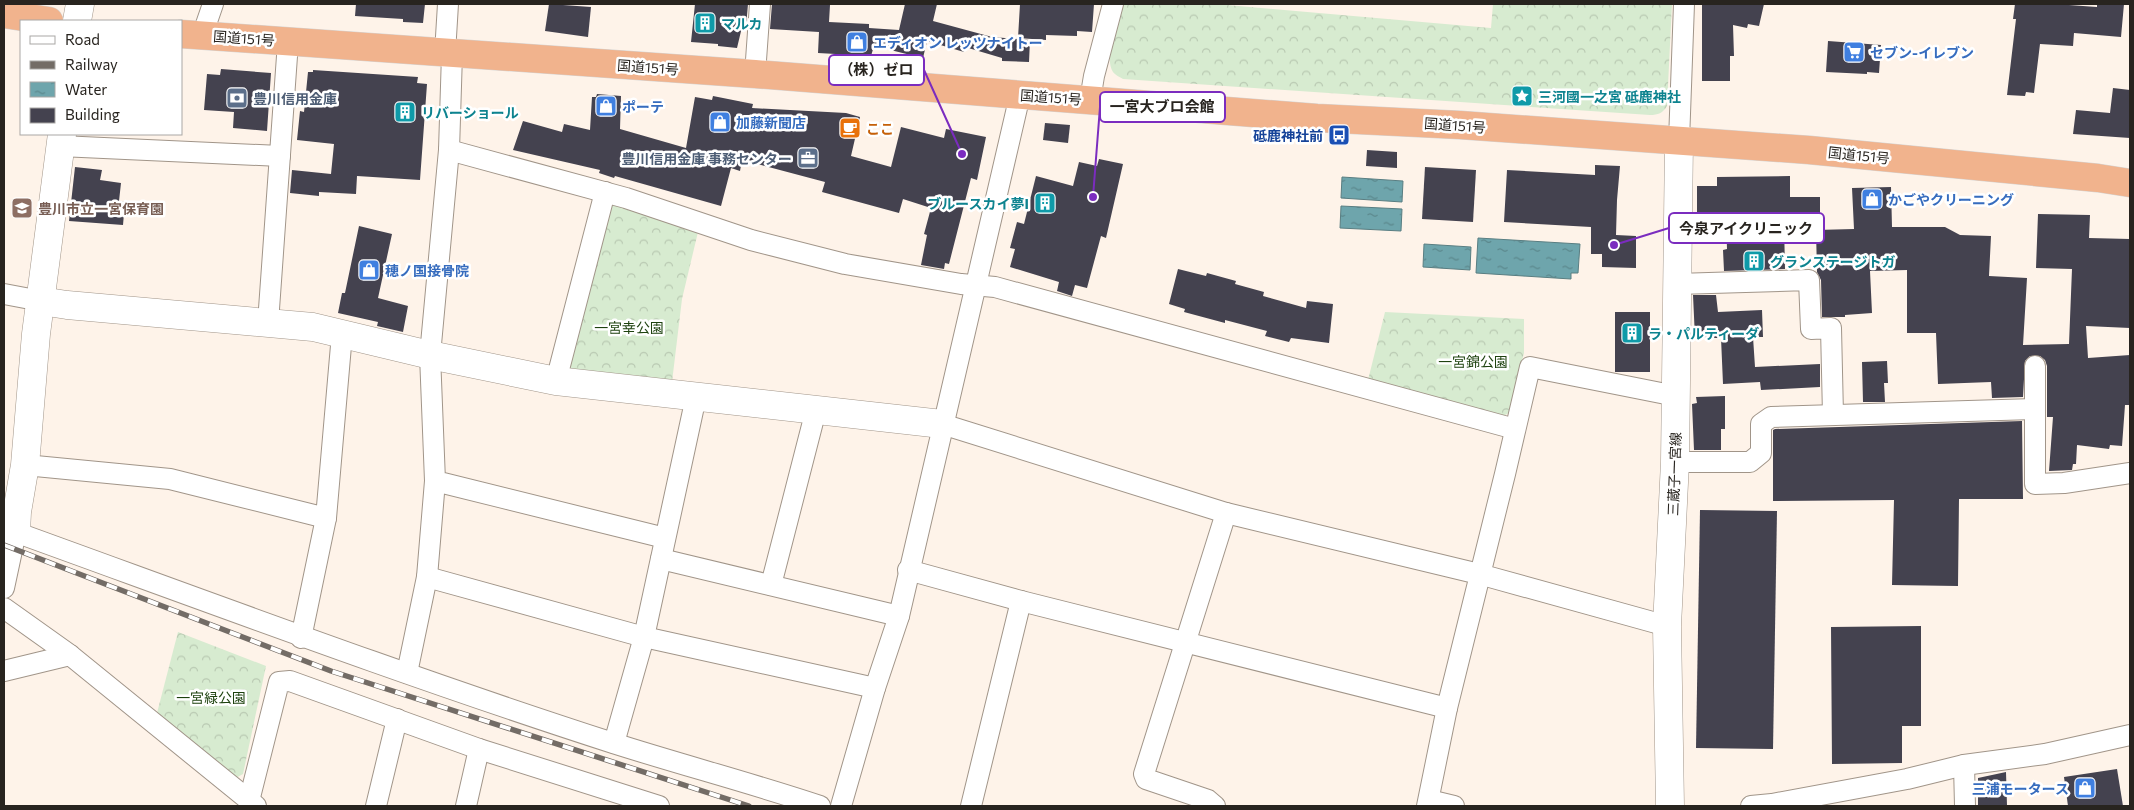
<svg xmlns="http://www.w3.org/2000/svg" width="2134" height="810" font-family="Commissioner,'Noto Sans JP',sans-serif">
  <defs>
    <pattern id="forest-crowns" width="20" height="18" patternUnits="userSpaceOnUse" patternTransform="scale(1.25)"><rect width="20" height="18" fill="#d7ebd0"/><path d="M2 6a3 3 0 1 1 6 0M12 15a3 3 0 1 1 6 0" fill="none" stroke="#b9c9b2"/></pattern>
    <pattern id="water-ripples" width="26" height="14" patternUnits="userSpaceOnUse" patternTransform="scale(1.25)"><rect width="26" height="14" fill="#6ea5ac"/><path d="M2 4q2-2 4 0t4 0M15 11q2-2 4 0t4 0" fill="none" stroke="#5a868b"/></pattern>
  </defs>
  <rect width="100%" height="100%" fill="#fef3e9"/>
  <g fill="url(#forest-crowns)">
    <path d="M1124,4H1216L1491,28L1493,4H1672L1667,106C1663,113 1658,115 1650,115L1123,79C1120,77 1115,75 1113,72C1103,57 1119,20 1124,4Z"/>
    <polygon points="617,202 698,232 682,299 672,382 573,375 569,367 609,208"/>
    <polygon points="1385,312 1524,319 1524,353 1509,413 1503,416 1368,380"/>
    <polygon points="178,632 266,666 243,774 234,779 157,713"/>
  </g>
  <g fill="url(#water-ripples)" stroke="#597e82">
    <polygon points="1342,177 1403,181 1402,202 1341,198"/>
    <polygon points="1341,206 1402,209 1401,231 1340,228"/>
    <polygon points="1478,238 1580,244 1578,273 1571,273 1571,279 1476,273"/>
    <polygon points="1424,244 1471,247 1470,270 1423,267"/>
  </g>
  <g fill="#44424f">
    <polygon points="356,4 425,4 423,23 403,22 403,19 355,16"/>
    <polygon points="549,4 591,7 588,37 545,31"/>
    <polygon points="695,4 748,4 746,27 742,27 737,48 718,46 718,44 691,42"/>
    <polygon points="772,4 828,4 830,5 829,22 869,24 869,28 899,30 905,4 937,4 933,21 992,37 1030,40 1029,62 1002,61 1002,58 965,47 964,52 927,41 923,58 874,46 871,56 818,53 819,32 770,29"/>
    <polygon points="1020,4 1094,4 1092,32 1077,31 1077,36 1046,35 1046,40 1018,38"/>
    <polygon points="1702,4 1764,4 1759,26 1748,24 1747,28 1733,25 1734,56 1730,56 1730,81 1702,81"/>
    <polygon points="2015,4 2055,4 2097,7 2097,4 2124,4 2121,37 2074,33 2073,46 2040,44 2034,93 2026,92 2025,96 2007,95 2016,19 2013,19"/>
    <polygon points="1828,41 1881,45 1879,73 1867,72 1867,74 1826,72"/>
    <polygon points="221,69 271,73 267,131 233,128 234,112 204,110 207,74 220,75"/>
    <polygon points="313,70 418,77 417,83 427,84 420,180 357,176 356,194 319,192 319,196 290,193 292,170 331,174 334,144 297,140 300,111 304,112 308,72 313,72"/>
    <polygon points="2113,88 2130,90 2130,138 2073,134 2076,110 2110,113"/>
    <polygon points="597,94 621,96 620,129 686,148 695,97 712,100 713,96 753,104 752,108 846,113 860,117 851,156 891,167 901,127 944,138 946,129 986,137 977,180 971,178 949,264 945,263 944,269 921,265 927,235 924,234 931,208 903,199 899,213 822,192 825,182 742,160 740,171 731,168 721,206 615,176 614,178 599,173 600,170 513,150 523,121 562,132 564,124 590,130 592,97 596,97"/>
    <polygon points="1045,123 1070,125 1068,143 1043,140"/>
    <polygon points="1367,150 1397,152 1397,168 1366,166"/>
    <polygon points="1099,159 1123,164 1106,238 1101,236 1087,288 1075,285 1072,296 1057,291 1059,282 1010,267 1015,249 1010,248 1017,222 1024,224 1036,176 1073,186 1079,162 1097,166"/>
    <polygon points="1595,165 1620,166 1617,200 1616,235 1636,236 1636,268 1602,267 1602,254 1591,254 1591,227 1504,222 1507,170 1595,175"/>
    <polygon points="75,167 102,170 100,180 121,183 119,201 125,202 123,225 69,221"/>
    <polygon points="1425,167 1476,170 1473,222 1422,219"/>
    <polygon points="1790,176 1790,197 1820,197 1820,223 1784,223 1785,269 1724,271 1723,250 1727,249 1726,217 1713,217 1713,214 1697,214 1697,186 1717,186 1717,177"/>
    <polygon points="1891,187 1892,227 1945,227 1960,235 1991,236 1989,276 2027,278 2023,345 2069,344 2072,269 2036,268 2038,214 2090,215 2089,238 2130,239 2130,328 2086,326 2088,358 2130,355 2130,405 2125,405 2122,446 2110,445 2109,449 2077,445 2076,464 2073,464 2072,470 2049,471 2053,417 2047,417 2047,366 2045,360 2040,356 2030,356 2025,361 2023,397 1992,398 1991,382 1938,384 1936,333 1907,333 1907,270 1870,271 1872,313 1845,315 1845,317 1822,317 1821,280 1817,272 1816,230 1854,229 1852,188"/>
    <polygon points="359,226 392,234 378,298 408,306 403,332 377,326 378,322 338,313 342,293 345,293"/>
    <polygon points="1178,269 1206,276 1207,273 1236,281 1235,284 1264,292 1263,296 1306,308 1307,301 1333,304 1329,343 1291,338 1289,342 1265,336 1267,331 1225,320 1225,323 1184,312 1185,309 1169,304"/>
    <polygon points="1693,295 1716,295 1718,312 1762,310 1763,337 1753,337 1755,367 1820,364 1820,387 1761,390 1760,382 1723,384 1721,338 1695,338"/>
    <rect x="1615" y="312" width="35" height="60"/>
    <polygon points="1887,361 1888,383 1884,383 1885,402 1863,402 1862,362"/>
    <polygon points="1725,396 1725,429 1721,429 1721,450 1694,450 1692,404 1697,403 1696,397"/>
    <polygon points="2022,421 2023,499 1959,499 1958,586 1892,585 1894,500 1773,501 1773,430 1775,429"/>
    <polygon points="1700,510 1777,511 1773,749 1696,748"/>
    <polygon points="1921,626 1921,726 1902,726 1902,763 1832,764 1831,627"/>
    <polygon points="2117,769 2123,806 2068,806 2064,777"/>
    <polygon points="2006,772 2007,806 1978,806 1978,778"/>
  </g>
  <g fill="none" stroke-linecap="round" stroke-linejoin="round">
    <g stroke="#a19589" stroke-width="22">
      <g id="street">
        <polyline points="202,36 213,4"/>
        <polyline points="445,53 448,4"/>
        <polyline points="452,54 449,150 430,355 435,481 665,538"/>
        <polyline points="755,74 760,4"/>
        <polyline points="1090,100 1094,76 1113,4"/>
        <polyline points="1679,141 1684,4"/>
        <polyline points="60,146 280,156"/>
        <polyline points="449,150 626,198 751,240 845,264 961,284 995,287 1515,429"/>
        <polyline points="1677,284 1809,280 1811,329 1831,328 1833,415"/>
        <polyline points="4,294 41,301"/>
        <polyline points="268,323 288,42"/>
        <polyline points="2035,366 2035,484 2064,483 2130,473"/>
        <polyline points="556,381 605,192"/>
        <polyline points="942,424 1226,513 1479,574 1667,626"/>
        <polyline points="1675,462 1750,462 1761,453 1761,424 1771,417 2035,409"/>
        <polyline points="25,465 170,479 326,518"/>
        <path d="M4,528C206,601 408,677 613,743C682,765 751,783 820,806"/>
        <polyline points="661,559 899,616"/>
        <polyline points="908,570 1021,601 1447,708"/>
        <polyline points="427,577 644,637 875,688"/>
        <polyline points="771,585 816,410"/>
        <polyline points="4,588 16,532"/>
        <polyline points="4,608 70,655 256,806"/>
        <polyline points="301,638 326,518 342,334"/>
        <polyline points="4,671 70,655"/>
        <polyline points="407,673 427,577 435,481"/>
        <polyline points="614,743 644,637 696,397"/>
        <polyline points="1964,765 1965,806"/>
        <polyline points="1429,800 1454,806"/>
        <polyline points="249,801 279,682 290,681 479,749 659,806"/>
        <polyline points="376,806 397,719"/>
        <polyline points="466,806 479,749"/>
        <polyline points="841,806 875,688 899,616 1020,95"/>
        <polyline points="971,806 1021,601"/>
        <polyline points="1215,806 1208,800 1146,779 1144,774 1226,513"/>
        <polyline points="1427,806 1447,708 1505,474 1530,367 1676,396"/>
        <polyline points="1751,806 1772,804 1907,779 1964,765 2045,754 2130,735"/>
      </g>
    </g>
    <g stroke="#a19589" stroke-width="29">
      <g id="secondary">
        <polyline points="77,21 80,4"/>
        <polyline points="41,301 67,305 313,327 430,355 556,381 942,424"/>
        <polyline points="16,532 17,512 25,465 36,334 62,134"/>
        <polyline points="1670,806 1667,626 1675,462 1679,141"/>
      </g>
    </g>
    <g stroke="#d4d3d2" stroke-width="29">
      <g id="highway">
        <polyline points="4,14 49,21"/>
        <polyline points="181,34 755,74 1317,118 1460,125 1809,150 2098,178 2130,183"/>
      </g>
    </g>
    <use href="#street" stroke="#fff" stroke-width="20"/>
    <use href="#secondary" stroke="#fff" stroke-width="28"/>
    <use href="#highway" stroke="#f1b38d" stroke-width="28"/>
    <g stroke="#736c66" stroke-width="5.5">
      <polyline id="rail" points="4,545 331,671 749,806"/>
    </g>
    <use href="#rail" stroke="#fff" stroke-width="4" stroke-dasharray="11" stroke-linecap="butt"/>
  </g>
  <defs>
    <g id="building-square" transform="scale(1.125)"><rect x="-9" y="-9" width="18" height="18" rx="4" fill="#0f9aa8" stroke="#fff"/><path d="M-4-6H4V6H1V3H-1V6H-4ZM-2.5-4.3h1.7v1.8h-1.7ZM.8-4.3h1.7v1.8H.8ZM-2.5-1h1.7V.8h-1.7ZM.8-1h1.7V.8H.8Z" fill="#fff"/></g>
    <g id="shop-square" transform="scale(1.125)"><rect x="-9" y="-9" width="18" height="18" rx="4" fill="#3f7fe0" stroke="#fff"/><path d="M-5-2.5h2.3a2.7 3.5 0 0 1 5.4 0H5L5.5 6h-11ZM-1.5-2.5h3a1.5 2.3 0 0 0-3 0Z" fill="#fff"/></g>
    <g id="supermarket-square" transform="scale(1.125)"><rect x="-9" y="-9" width="18" height="18" rx="4" fill="#3f7fe0" stroke="#fff"/><path d="M-6-5.5h2.5l.6 2H6L4.5 2H-2.5L-4.4-4H-6ZM-1.5 3.2a1.3 1.3 0 1 0 .1 0ZM3 3.2a1.3 1.3 0 1 0 .1 0Z" fill="#fff"/></g>
    <g id="sight-square" transform="scale(1.125)"><rect x="-9" y="-9" width="18" height="18" rx="4" fill="#0f9aa8" stroke="#fff"/><path d="M0-6L1.8-2.2L6-1.7L2.9 1.2L3.7 5.4L0 3.3L-3.7 5.4L-2.9 1.2L-6-1.7L-1.8-2.2Z" fill="#fff"/></g>
    <g id="bank-square" transform="scale(1.125)"><rect x="-9" y="-9" width="18" height="18" rx="4" fill="#5c6f8a" stroke="#fff"/><path d="M-6-4H6V4H-6ZM0-2.3a2.3 2.3 0 1 0 0 4.6a2.3 2.3 0 1 0 0-4.6Z" fill="#fff"/></g>
    <g id="cafe-square" transform="scale(1.125)"><rect x="-9" y="-9" width="18" height="18" rx="4" fill="#e8710a" stroke="#fff"/><path d="M-5.5-4.5H6V0H3Q3 3.5 0 3.5H-2.5Q-5.5 3.5-5.5 0ZM3-3.2v2h1.7v-2ZM-6 4.5H4V6H-6Z" fill="#fff"/></g>
    <g id="bus-square" transform="scale(1.125)"><rect x="-9" y="-9" width="18" height="18" rx="4" fill="#1a4fb4" stroke="#fff"/><path d="M-5-6H5V4H4V6H2V4H-2V6H-4V4H-5ZM-3.5-4V0h7V-4ZM-3.5 1.2v1.5H-2V1.2ZM2 1.2v1.5H3.5V1.2Z" fill="#fff"/></g>
    <g id="office-square" transform="scale(1.125)"><rect x="-9" y="-9" width="18" height="18" rx="4" fill="#5c6f8a" stroke="#fff"/><path d="M-6-3h4V-5.5h4V-3h4V5H-6ZM-1-4.5V-3h2v-1.5ZM-6 0V1H6V0Z" fill="#fff"/></g>
    <g id="school-square" transform="scale(1.125)"><rect x="-9" y="-9" width="18" height="18" rx="4" fill="#8d6e63" stroke="#fff"/><path d="M0-5L7-2L0 1L-7-2ZM-4 1L0 2.5L4 1V4Q0 6-4 4Z" fill="#fff"/></g>
  </defs>
  <g fill-rule="evenodd">
    <use href="#building-square" x="705" y="23"/>
    <use href="#shop-square" x="857" y="42"/>
    <use href="#supermarket-square" x="1854" y="52"/>
    <use href="#sight-square" x="1522" y="96"/>
    <use href="#bank-square" x="237" y="98"/>
    <use href="#shop-square" x="606" y="106"/>
    <use href="#building-square" x="405" y="112"/>
    <use href="#shop-square" x="720" y="122"/>
    <use href="#cafe-square" x="850" y="128"/>
    <use href="#bus-square" x="1339" y="135"/>
    <use href="#office-square" x="808" y="158"/>
    <use href="#shop-square" x="1872" y="199"/>
    <use href="#building-square" x="1045" y="203"/>
    <use href="#school-square" x="22" y="208"/>
    <use href="#building-square" x="1754" y="261"/>
    <use href="#shop-square" x="369" y="270"/>
    <use href="#building-square" x="1632" y="333"/>
    <use href="#shop-square" x="2085" y="788"/>
  </g>
  <g text-anchor="middle" dominant-baseline="central" stroke-width="5" stroke-linejoin="round" paint-order="stroke">
    <g font-size="14" font-weight="bold" fill="#0d838f" stroke="#fff" text-anchor="start">
      <text x="721" y="23">マルカ</text>
      <text x="1538" y="96">三河國一之宮 砥鹿神社</text>
      <text x="421" y="112">リバーショール</text>
      <text x="1029" y="203" text-anchor="end">ブルースカイ夢I</text>
      <text x="1770" y="261">グランステージトガ</text>
      <text x="1648" y="333">ラ・パルティーダ</text>
    </g>
    <g font-size="14" fill="#28241f" stroke="#fff">
      <text transform="translate(244 38) rotate(4)">国道151号</text>
      <text transform="translate(648 67) rotate(4)">国道151号</text>
      <text transform="translate(1051 97) rotate(4)">国道151号</text>
      <text transform="translate(1455 125) rotate(4)">国道151号</text>
      <text transform="translate(1859 155) rotate(6)">国道151号</text>
      <text transform="translate(1674 474) rotate(-88)">三蔵子一宮線</text>
    </g>
    <g font-size="14" font-weight="bold" fill="#366cbe" stroke="#fff" text-anchor="start">
      <text x="873" y="42">エディオン レッツナイトー</text>
      <text x="1870" y="52">セブン-イレブン</text>
      <text x="622" y="106">ポーテ</text>
      <text x="736" y="122">加藤新聞店</text>
      <text x="1888" y="199">かごやクリーニング</text>
      <text x="385" y="270">穂ノ国接骨院</text>
      <text x="2069" y="788" text-anchor="end">三浦モータース</text>
    </g>
    <g font-size="14" font-weight="bold" fill="#4e5e75" stroke="#fff" text-anchor="start">
      <text x="253" y="98">豊川信用金庫</text>
      <text x="792" y="158" text-anchor="end">豊川信用金庫 事務センター</text>
    </g>
    <g font-size="14" font-weight="bold" fill="#c56008" stroke="#fff" text-anchor="start">
      <text x="866" y="128">ここ</text>
    </g>
    <g font-size="14" font-weight="bold" fill="#164399" stroke="#fff" text-anchor="end">
      <text x="1323" y="135">砥鹿神社前</text>
    </g>
    <g font-size="14" font-weight="bold" fill="#785e54" stroke="#fff" text-anchor="start">
      <text x="38" y="208">豊川市立一宮保育園</text>
    </g>
    <g font-size="14" fill="#1e420f" stroke="#fff">
      <text x="629" y="327">一宮幸公園</text>
      <text x="1473" y="361">一宮錦公園</text>
      <text x="211" y="697">一宮緑公園</text>
    </g>
  </g>
  <path fill="none" stroke="#7b2cbf" stroke-width="2" d="M962 154L924 70M1093 197L1100 107M1614 245L1669 228"/>
  <g fill="#7b2cbf" stroke="#fff" stroke-width="2">
    <circle cx="962" cy="154" r="5"/>
    <circle cx="1093" cy="197" r="5"/>
    <circle cx="1614" cy="245" r="5"/>
  </g>
  <g fill="#fff" stroke="#7b2cbf" stroke-width="2">
    <rect x="829" y="55" width="95" height="30" rx="5"/>
    <rect x="1100" y="92" width="125" height="30" rx="5"/>
    <rect x="1669" y="213" width="155" height="30" rx="5"/>
  </g>
  <g font-size="15" text-anchor="middle" font-weight="bold" fill="#28241f">
    <text x="876" y="75">（株）ゼロ</text>
    <text x="1162" y="112">一宮大ブロ会館</text>
    <text x="1746" y="234">今泉アイクリニック</text>
  </g>
  <rect width="2134" height="810" fill="none" stroke="#28241f" stroke-width="10"/>
  <rect x="20" y="20" width="162" height="115" fill="#ffffff" stroke="#a9a7a5"/>
  <rect x="30" y="36" width="25" height="8" fill="#ffffff" stroke="#a9a7a5"/>
  <text x="65" y="45" font-size="15" fill="#28241f">Road</text>
  <rect x="30" y="61" width="25" height="8" fill="#736c66" stroke="#a9a7a5"/>
  <text x="65" y="70" font-size="15" fill="#28241f">Railway</text>
  <rect x="30" y="82" width="25" height="15" fill="url(#water-ripples)" stroke="#a9a7a5"/>
  <text x="65" y="95" font-size="15" fill="#28241f">Water</text>
  <rect x="30" y="108" width="25" height="15" fill="#44424f" stroke="#a9a7a5"/>
  <text x="65" y="120" font-size="15" fill="#28241f">Building</text>
</svg>
